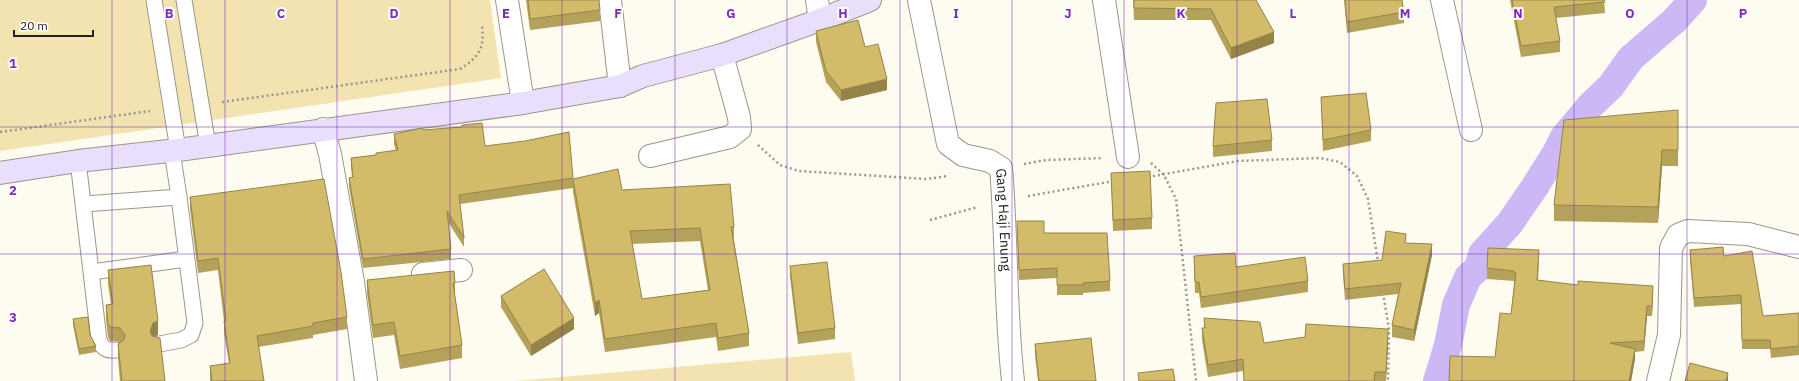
<svg xmlns="http://www.w3.org/2000/svg" width="1799" height="381" font-family="'IBM Plex Sans',sans-serif">
  <rect width="100%" height="100%" fill="#fefbf0"/>
  <g fill="#f2e3b0">
    <polygon points="0,0 490,0 501,78 0,151"/>
    <polygon points="851,352 855,381 515,381"/>
  </g>
  <g fill="none" stroke-linecap="round" stroke-linejoin="round">
    <polyline stroke="#cbb8f4" stroke-width="28" points="1437,381 1448,345 1456,305 1468,277 1478,268 1482,254 1510,223 1534,188 1556,153 1564,137 1590,106 1611,86 1631,58 1674,21 1693,0"/>
    <g stroke="#99968c" stroke-width="17">
      <g id="service">
        <polyline points="154,0 178,150"/>
        <polyline points="184,0 208,146"/>
        <path d="M78,161L99,340C103,349 107,351 116,350"/>
        <polyline points="84,204 179,197"/>
        <polyline points="92,272 186,259"/>
        <polyline points="159,344 181,340 191,335 195,323 179,197 172,151"/>
      </g>
    </g>
    <g stroke="#99968c" stroke-width="24">
      <g id="minor">
        <polyline points="507,0 523,103"/>
        <polyline points="610,0 620,86"/>
        <polyline points="817,0 820,20"/>
        <path id="s1" d="M919,0L948,144L963,155L990,161L1001,168C1007,239 1005,310 1013,381"/>
        <polyline points="1104,0 1128,157"/>
        <polyline points="1442,0 1471,130"/>
        <polyline points="323,129 330,154 353,282 366,381"/>
        <polyline points="650,156 730,137 740,129 739,117 722,55"/>
        <polyline points="423,274 461,270"/>
        <polyline points="1658,381 1669,335 1671,248 1678,235 1688,231 1748,234 1799,247"/>
      </g>
    </g>
    <g stroke="#99968c" stroke-width="24">
      <polyline id="secondary" points="0,173 78,161 178,150 523,103 620,86 643,76 722,55 820,20 870,0"/>
    </g>
    <g stroke="#999790" stroke-width="2.5" stroke-dasharray="2 3" stroke-linecap="butt">
      <path d="M222,102L460,69C479,57 485,48 482,25"/>
      <polyline points="0,132 150,111"/>
      <polyline points="758,145 780,165 799,171 926,179 948,176"/>
      <polyline points="1151,163 1164,175 1176,199 1196,381"/>
      <polyline points="1024,164 1046,160 1103,158"/>
      <polyline points="1148,177 1238,161 1320,158 1340,162 1357,176 1368,199 1378,262"/>
      <polyline points="1028,196 1114,181"/>
      <polyline points="930,220 978,207"/>
      <polyline points="1383,293 1389,329 1388,381"/>
    </g>
    <use href="#service" stroke="#fff" stroke-width="15"/>
    <use href="#minor" stroke="#fff" stroke-width="22"/>
    <use href="#secondary" stroke="#e9dffd" stroke-width="22"/>
  </g>
  <g fill="#b5a25a" fill-rule="evenodd">
    <polygon points="526,0 599,0 600,10 600,21 530,30"/>
    <polygon points="1133,0 1256,0 1274,43 1231,59 1211,20 1134,20"/>
    <polygon points="1344,0 1402,0 1404,12 1404,23 1347,33"/>
    <polygon points="1510,0 1604,0 1605,13 1556,18 1560,41 1560,52 1521,57"/>
    <polygon points="816,31 865,47 887,90 841,101 826,82 816,42"/>
    <polygon points="1321,97 1371,130 1371,141 1323,151"/>
    <polygon points="1678,110 1678,166 1662,166 1658,223 1554,221 1554,205"/>
    <path d="M423,130L485,146L573,179L622,190L734,227V240L749,333V346L718,351L716,337L605,352L599,313L595,316L573,192V188L460,204L464,238V247L448,222L451,249V259L363,268L349,187V178H352L351,167V158L376,155L396,151L394,144V134ZM700,241L708,290L642,299L632,244Z"/>
    <polygon points="1272,140 1272,151 1213,157 1213,146"/>
    <polygon points="1111,173 1152,218 1152,229 1113,231"/>
    <polygon points="190,197 347,317 347,329 313,335 313,338 258,347 264,381 210,381 210,366 229,363 224,333 224,321 218,270 198,273 190,209"/>
    <polygon points="1017,221 1044,233 1110,281 1110,291 1083,293 1083,295 1057,295 1057,278 1019,280"/>
    <polygon points="1406,243 1432,255 1414,341 1392,337 1392,325 1398,294 1345,300 1343,275 1343,264 1382,260"/>
    <polygon points="1690,250 1724,256 1763,316 1799,313 1799,355 1771,358 1770,349 1742,349 1741,304 1694,307 1690,259"/>
    <polygon points="1194,256 1236,267 1308,281 1308,292 1201,308 1199,293 1195,293"/>
    <polygon points="1539,261 1538,280 1653,297 1652,316 1647,316 1644,351 1635,352 1635,359 1631,381 1449,381 1495,357 1511,314 1514,283 1514,281 1487,279 1487,268"/>
    <polygon points="790,266 835,328 835,339 798,344 790,277"/>
    <polygon points="108,270 158,335 155,337 165,381 120,381 118,359 118,344 120,342 110,341 108,337 106,320 106,305 111,304 108,284"/>
    <polygon points="367,280 455,283 455,296 462,345 462,358 400,369 394,335 373,338 367,293"/>
    <polygon points="501,296 574,329 531,356 501,307"/>
    <polygon points="1204,318 1264,343 1388,341 1386,381 1244,381 1243,371 1208,377 1202,340 1202,328 1204,328"/>
    <polygon points="73,319 90,335 96,346 96,352 79,355 73,325"/>
    <polygon points="1035,344 1096,381 1038,381 1035,355"/>
  </g>
  <g fill="#94844a">
    <polygon points="1274,32 1274,43 1231,59 1231,48"/>
    <polygon points="887,79 887,90 841,101 841,90"/>
    <polygon points="1662,150 1662,166 1658,223 1658,207"/>
    <polygon points="1432,244 1432,255 1414,341 1414,330"/>
    <polygon points="1653,286 1653,297 1652,316 1652,306"/>
    <polygon points="599,300 599,313 595,316 595,303"/>
    <polygon points="1647,306 1647,316 1644,351 1644,341"/>
    <polygon points="574,318 574,329 531,356 531,345"/>
    <polygon points="158,321 158,335 153,337 150,331 153,323"/>
    <polygon points="1388,329 1388,341 1386,381 1386,372"/>
    <polygon points="1635,349 1635,359 1631,381 1629,381"/>
    <polygon points="1728,373 1728,381 1726,381"/>
  </g>
  <g fill="#d3bc69" stroke="#94844a" fill-rule="evenodd">
    <polygon points="528,0 599,0 600,10 530,19"/>
    <polygon points="1134,0 1256,0 1274,32 1231,48 1211,9 1134,8"/>
    <polygon points="1345,0 1402,0 1404,12 1347,22"/>
    <polygon points="1512,0 1604,0 1605,2 1554,7 1560,41 1521,46"/>
    <polygon points="858,20 865,47 878,44 887,79 841,90 826,71 816,31"/>
    <polygon points="1366,93 1371,130 1323,140 1321,97"/>
    <polygon points="1267,99 1272,140 1213,146 1216,103"/>
    <polygon points="1678,110 1678,150 1662,150 1658,207 1554,205 1564,120"/>
    <polygon points="482,123 485,146 525,141 569,132 573,178 459,195 464,238 447,211 451,249 363,259 349,178 353,177 351,158 376,155 376,153 398,150 394,134 422,128 423,130 462,127 462,125"/>
    <path d="M618,169L622,190L730,184L734,227H731L749,333L718,338L716,323L605,339L599,300L595,303L573,179ZM700,228L710,290L642,299L630,231Z"/>
    <polygon points="1150,171 1152,218 1113,220 1111,173"/>
    <polygon points="324,179 341,272 347,317 313,323 313,326 257,336 264,381 212,381 210,366 230,363 224,321 226,321 218,258 198,261 190,197"/>
    <polygon points="1017,221 1044,221 1044,233 1107,233 1110,281 1083,283 1083,285 1057,285 1057,268 1019,270"/>
    <polygon points="1386,231 1406,234 1405,243 1432,244 1414,330 1392,325 1401,283 1345,289 1343,264 1382,260"/>
    <polygon points="1723,247 1724,256 1752,251 1763,316 1799,313 1799,346 1771,349 1770,340 1742,340 1741,295 1694,298 1690,250"/>
    <polygon points="1488,248 1539,250 1537,280 1578,285 1578,281 1653,286 1652,306 1647,306 1644,341 1610,343 1635,349 1629,381 1449,381 1450,356 1495,357 1500,313 1511,314 1516,273 1514,273 1514,271 1487,268"/>
    <polygon points="1235,253 1236,267 1305,257 1308,281 1201,297 1199,282 1195,282 1194,256"/>
    <polygon points="827,262 835,328 798,333 790,266"/>
    <polygon points="151,265 158,321 153,323 150,331 152,336 160,338 165,381 122,381 118,344 124,340 125,335 120,328 110,327 108,323 106,305 113,304 108,270"/>
    <polygon points="544,269 574,318 531,345 501,296"/>
    <polygon points="454,271 455,283 453,283 462,345 400,356 394,322 373,325 367,280"/>
    <polygon points="88,317 90,335 96,346 79,349 73,319"/>
    <polygon points="1204,318 1260,322 1264,343 1305,337 1306,324 1388,329 1386,372 1375,372 1374,381 1244,381 1243,359 1208,365 1202,328 1205,328"/>
    <polygon points="1091,338 1096,381 1039,381 1035,344"/>
    <polygon points="1690,363 1728,373 1726,381 1685,381"/>
    <polygon points="1173,369 1175,381 1139,381 1138,373"/>
  </g>
  <path fill="none" stroke="#7b2cbf" stroke-width="1" stroke-opacity="0.55" d="M112,0V381M225,0V381M337,0V381M450,0V381M562,0V381M675,0V381M787,0V381M900,0V381M1012,0V381M1124,0V381M1237,0V381M1349,0V381M1462,0V381M1574,0V381M1687,0V381M0,127H1799M0,254H1799"/>
  <g text-anchor="middle" dominant-baseline="central" stroke-width="4" stroke-linejoin="round" paint-order="stroke">
    <g font-size="14" fill="#22211d" stroke="#fff">
      <text stroke="none"><textPath href="#s1" startOffset="258">Gang Haji Enung</textPath></text>
    </g>
  </g>
  <g font-size="13" text-anchor="middle" font-weight="bold" fill="#7b2cbf" stroke="#fff" stroke-width="4" stroke-linejoin="round" paint-order="stroke">
    <text x="169" y="18">B</text>
    <text x="281" y="18">C</text>
    <text x="394" y="18">D</text>
    <text x="506" y="18">E</text>
    <text x="618" y="18">F</text>
    <text x="731" y="18">G</text>
    <text x="843" y="18">H</text>
    <text x="956" y="18">I</text>
    <text x="1068" y="18">J</text>
    <text x="1181" y="18">K</text>
    <text x="1293" y="18">L</text>
    <text x="1405" y="18">M</text>
    <text x="1518" y="18">N</text>
    <text x="1630" y="18">O</text>
    <text x="1743" y="18">P</text>
    <text x="13" y="68">1</text>
    <text x="13" y="195">2</text>
    <text x="13" y="322">3</text>
  </g>
  <path d="M14 30v6h79v-6" fill="none" stroke="#22211d" stroke-width="2"/>
  <text x="20" y="30" font-size="12" fill="#22211d" stroke="#ffffff" stroke-width="3" paint-order="stroke">20 m</text>
</svg>
